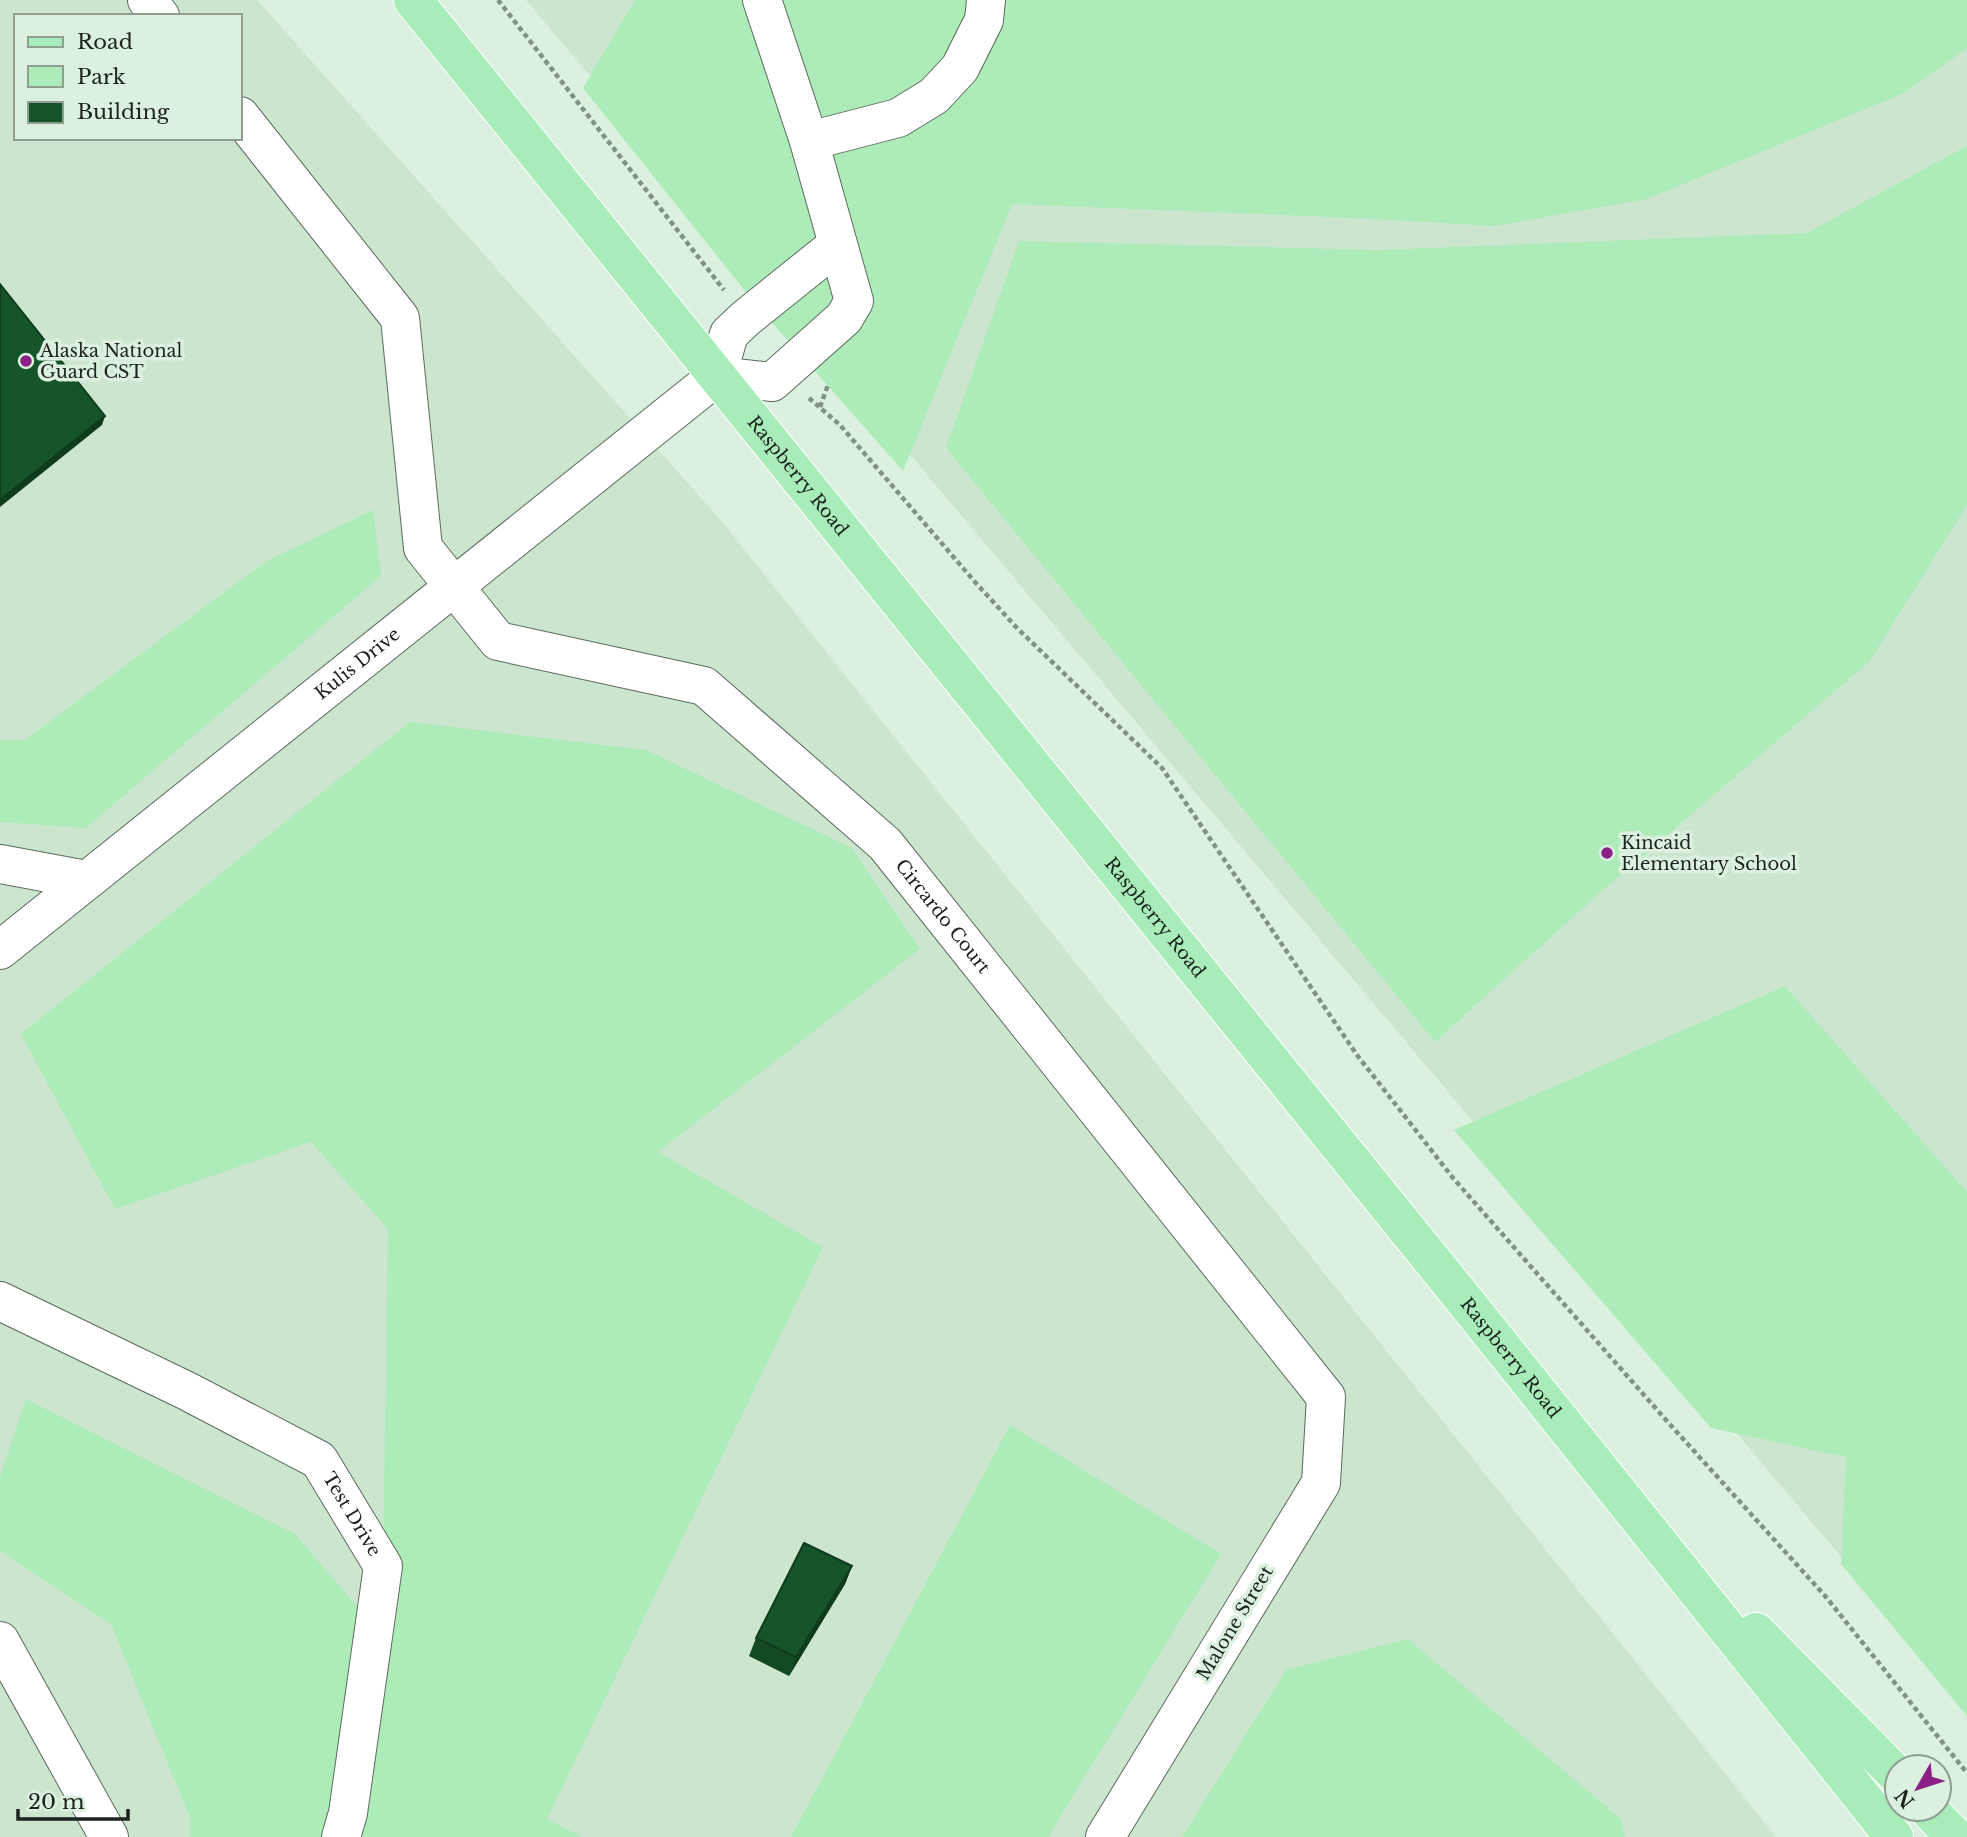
<svg xmlns="http://www.w3.org/2000/svg" width="1967" height="1837" font-family="'Libre Baskerville',serif">
  <rect width="100%" height="100%" fill="#dcf0df"/>
  <g fill="#cbe5cf" fill-rule="evenodd">
    <path d="M0,0H257L719,518L1776,1837H0ZM16,16H240V138H16Z"/>
    <polygon points="526,0 1967,0 1967,1706"/>
  </g>
  <g fill="#adecb9">
    <polygon points="635,0 1967,0 1967,48 1904,93 1647,199 1495,226 1355,218 1012,204 903,471 753,301 583,88"/>
    <polygon points="1967,146 1967,505 1869,662 1594,898 1435,1042 946,448 1019,241 1378,250 1807,233"/>
    <polygon points="373,510 381,576 86,828 0,822 0,740 25,740 265,562"/>
    <polygon points="410,722 646,750 852,848 920,949 658,1152 823,1247 547,1819 582,1837 190,1837 190,1818 111,1624 0,1551 0,1477 26,1399 295,1534 382,1635 388,1229 311,1142 115,1209 21,1034"/>
    <polygon points="1785,986 1967,1192 1967,1716 1841,1564 1846,1457 1711,1428 1454,1130"/>
    <polygon points="1010,1425 1221,1554 1048,1837 791,1837"/>
    <polygon points="1408,1639 1621,1819 1625,1837 1182,1837 1286,1670"/>
  </g>
  <g fill="none" stroke-linecap="round" stroke-linejoin="round">
    <g stroke="#5b6b5d" stroke-width="40">
      <g id="minor">
        <polyline points="147,0 160,16"/>
        <path id="s1" d="M240,116L400,318L423,548L498,641L704,686L885,844L1326,1397L1321,1483L1105,1837"/>
        <polyline points="809,141 898,118 934,96 960,68 984,20 986,0"/>
        <polyline points="717,376 772,382 844,318 854,301 809,141 762,0"/>
        <polyline points="717,376 729,334 746,318 837,245"/>
        <polyline points="0,864 86,880"/>
        <path id="s2" d="M0,950L717,376"/>
        <path id="s3" d="M0,1301L187,1391L319,1460L383,1566L348,1813L341,1837"/>
        <polyline points="0,1641 109,1837"/>
      </g>
    </g>
    <g stroke="#fff" stroke-width="40">
      <g id="major">
        <path id="s4" d="M413,0L1473,1311L1894,1837"/>
        <polyline points="1756,1632 1897,1775"/>
        <polyline points="1928,1809 1955,1837"/>
      </g>
    </g>
    <g stroke="#839085" stroke-width="4.5" stroke-dasharray="5 3.5" stroke-linecap="butt">
      <polyline points="498,0 724,290"/>
      <polyline points="809,398 840,425 975,582 1017,628 1162,768 1357,1055 1453,1178 1666,1420 1826,1597 1967,1773"/>
      <polyline points="820,407 828,385"/>
    </g>
    <use href="#minor" stroke="#fff" stroke-width="38"/>
    <use href="#major" stroke="#a8edb9" stroke-width="38"/>
  </g>
  <polygon fill="#134924" points="852,1566 845,1584 789,1676 749,1656 756,1638"/>
  <g fill="#0f3c1d">
    <polygon points="105,416 102,425 0,507 0,500"/>
    <polygon points="852,1566 845,1584 789,1676 796,1657"/>
  </g>
  <g fill="#16552a" stroke="#0f3c1d" stroke-width="2">
    <polygon points="0,284 105,416 0,500"/>
    <polygon points="804,1543 852,1566 796,1657 756,1638"/>
  </g>
  <g fill="#8b2186" stroke="#dcf0df" stroke-width="2.5">
    <circle cx="26" cy="361" r="7"/>
    <circle cx="1607" cy="853" r="7"/>
  </g>
  <g text-anchor="middle" dominant-baseline="central" stroke-width="7" stroke-linejoin="round" paint-order="stroke">
    <g font-size="18" fill="#1d231e" stroke="#dcf0df" text-anchor="start">
      <text x="40" y="351">Alaska National<tspan x="40" dy="21">Guard CST</tspan></text>
      <text x="1621" y="843">Kincaid<tspan x="1621" dy="21">Elementary School</tspan></text>
    </g>
    <g font-size="18" fill="#1d231e" stroke="#dcf0df">
      <text stroke="none"><textPath href="#s4" startOffset="612">Raspberry Road</textPath></text>
      <text stroke="none"><textPath href="#s2" startOffset="458">Kulis Drive</textPath></text>
      <text stroke="none"><textPath href="#s1" startOffset="1152">Circardo Court</textPath></text>
      <text stroke="none"><textPath href="#s4" startOffset="1180">Raspberry Road</textPath></text>
      <text stroke="none"><textPath href="#s4" startOffset="1746">Raspberry Road</textPath></text>
      <text stroke="none"><textPath href="#s3" startOffset="420">Test Drive</textPath></text>
      <text transform="translate(1235 1623) rotate(-59)">Malone Street</text>
    </g>
  </g>
  <rect x="14" y="14" width="228" height="126" fill="#dcf0df" stroke="#909e92" stroke-width="2"/>
  <rect x="28" y="37" width="35" height="10" fill="#a8edb9" stroke="#909e92" stroke-width="2"/>
  <text x="77" y="49" font-size="21" fill="#1d231e">Road</text>
  <rect x="28" y="66" width="35" height="21" fill="#adecb9" stroke="#909e92" stroke-width="2"/>
  <text x="77" y="84" font-size="21" fill="#1d231e">Park</text>
  <rect x="28" y="102" width="35" height="21" fill="#16552a" stroke="#909e92" stroke-width="2"/>
  <text x="77" y="119" font-size="21" fill="#1d231e">Building</text>
  <g transform="translate(1918 1788) rotate(231)"><circle r="33" fill="#dcf0df" stroke="#909e92" stroke-width="2"/>
  <path d="M0-5L12 26L0 18L-12 26Z" fill="#8b2186"/>
  <text y="-10" font-size="19" font-weight="bold" text-anchor="middle" fill="#1d231e">N</text>
  </g>
  <path d="M18 1809v10h110v-10" fill="none" stroke="#1d231e" stroke-width="3.5"/>
  <text x="28" y="1809" font-size="21" fill="#1d231e" stroke="#dcf0df" stroke-width="5" paint-order="stroke">20 m</text>
</svg>
